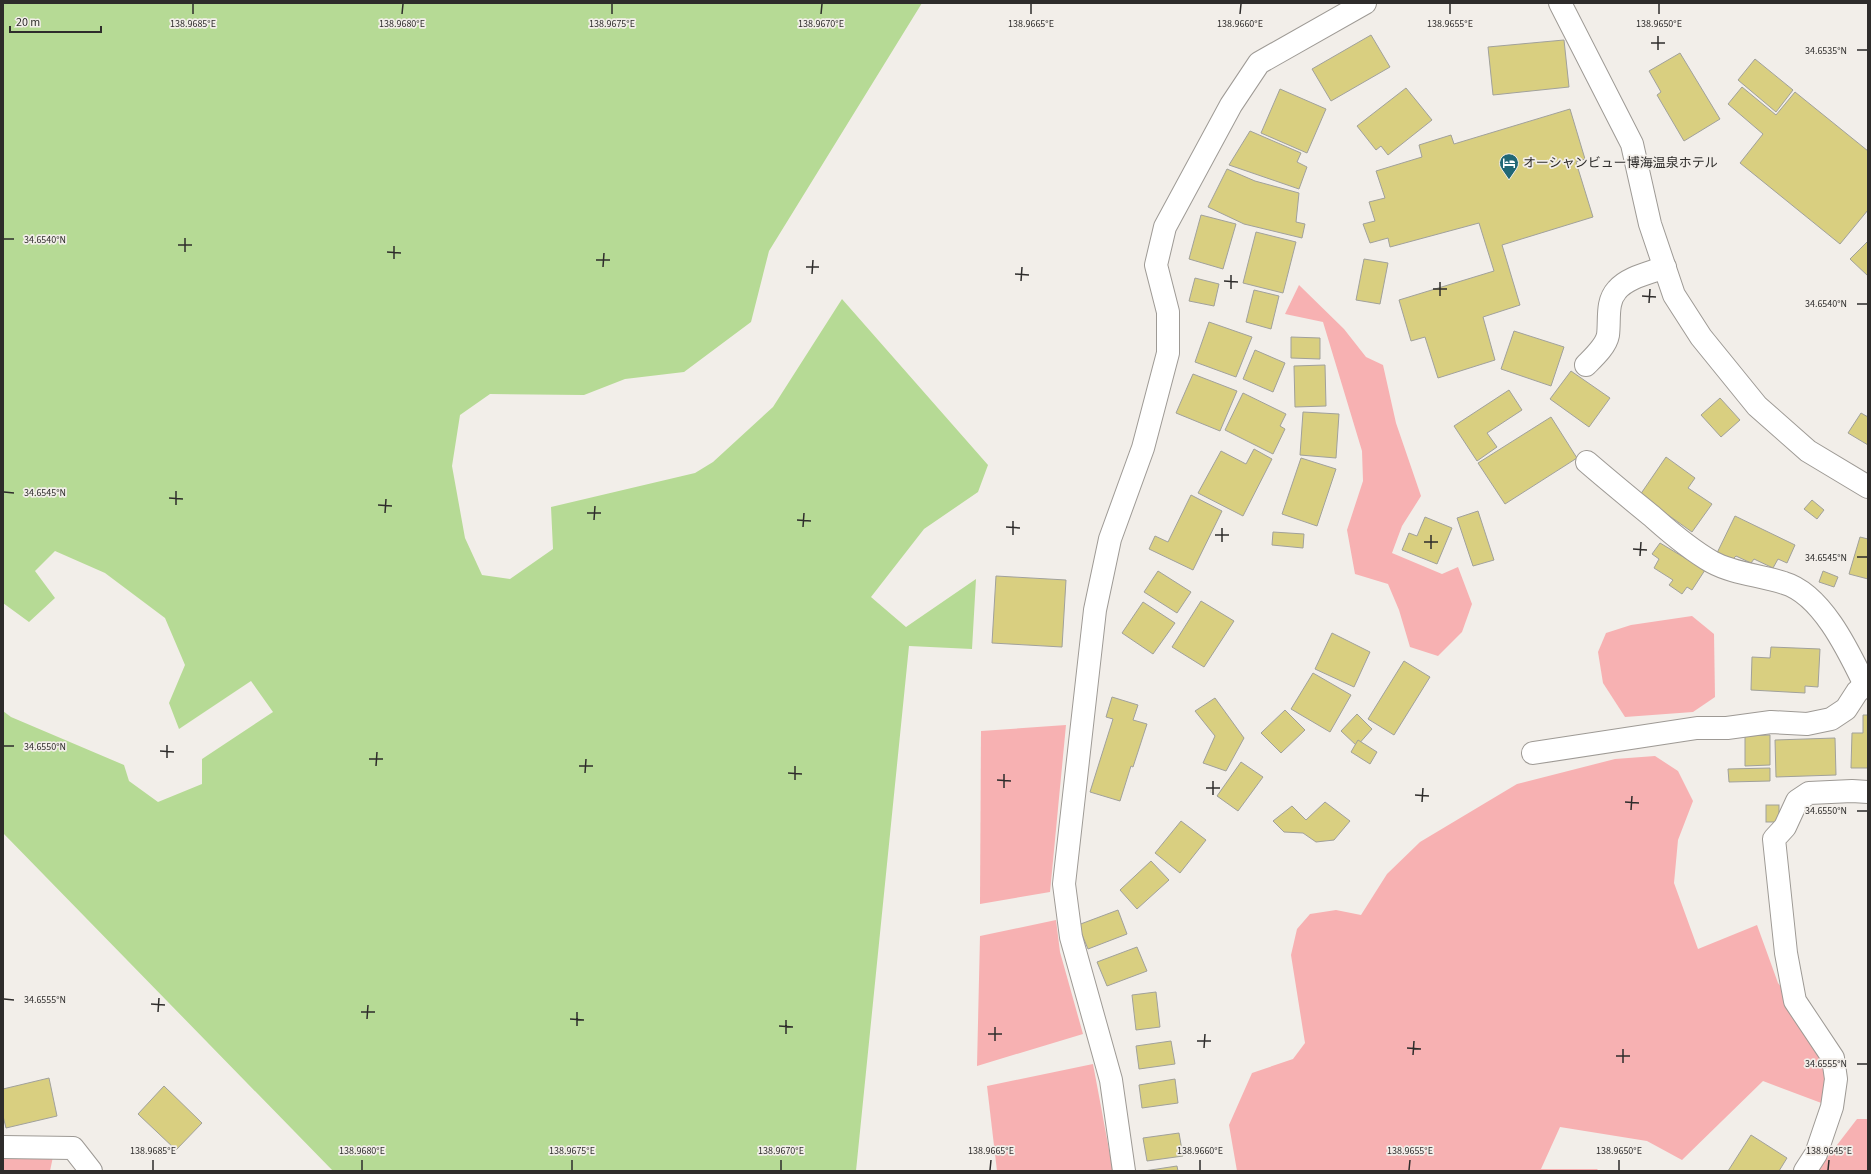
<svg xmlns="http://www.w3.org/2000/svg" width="1871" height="1174" font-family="'Source Sans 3','Noto Sans JP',sans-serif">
  <rect width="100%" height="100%" fill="#f2eee9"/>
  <g fill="#f7b1b2">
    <polygon points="1299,285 1344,329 1366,357 1383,365 1396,423 1421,496 1402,526 1392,553 1442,574 1458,567 1472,604 1462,632 1438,656 1410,647 1399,610 1388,584 1355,574 1347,530 1363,481 1362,451 1323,322 1285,314"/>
    <polygon points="1692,616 1714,634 1715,697 1693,712 1625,717 1603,683 1598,652 1606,633 1631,625"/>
    <polygon points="1066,725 1050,892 980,904 981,731"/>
    <polygon points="1655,756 1678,771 1693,801 1678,840 1674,883 1698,949 1757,925 1778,983 1824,1043 1832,1107 1763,1081 1682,1160 1647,1141 1560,1127 1541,1169 1597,1169 1599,1171 1237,1171 1229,1125 1252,1073 1293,1059 1305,1043 1291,955 1297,929 1310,914 1336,910 1361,915 1387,874 1420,842 1517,784 1615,759"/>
    <polygon points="1056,920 1060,952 1083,1034 977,1066 980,936"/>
    <polygon points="1093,1064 1113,1171 997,1171 987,1086"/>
    <polygon points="1857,1119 1868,1119 1868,1171 1817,1171"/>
    <polygon points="55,1147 50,1171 3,1171 3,1157"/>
  </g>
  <polygon fill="#b6da95" points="3,3 922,3 769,251 751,322 684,372 625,379 584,395 490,394 460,415 452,466 465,538 482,575 510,579 553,549 551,507 695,473 713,462 773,407 842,299 988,465 978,492 924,529 871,597 906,627 976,579 972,649 909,646 856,1171 333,1171 3,833 3,711 11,717 124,765 129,781 158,802 202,784 202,759 273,712 251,681 179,729 169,703 185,665 165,618 105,573 55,551 35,571 55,598 29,622 3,603"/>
  <g fill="#d9cf80" stroke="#a1a19b">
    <polygon points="1371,35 1390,67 1331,101 1312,69"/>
    <polygon points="1564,40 1569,87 1493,95 1488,47"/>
    <polygon points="1680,53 1720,119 1684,141 1657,95 1661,92 1649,71"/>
    <polygon points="1755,59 1793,90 1776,112 1738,80"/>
    <polygon points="1742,87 1776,115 1795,92 1868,151 1868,210 1840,244 1740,163 1763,134 1728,104"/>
    <polygon points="1406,88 1432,120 1388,155 1381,146 1376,150 1357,126"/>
    <polygon points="1280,89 1326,109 1307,153 1261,133"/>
    <polygon points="1570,109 1585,159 1576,162 1593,217 1502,245 1520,305 1483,317 1495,360 1438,378 1425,337 1411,341 1399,300 1494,271 1479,223 1390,247 1388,238 1370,243 1363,224 1375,221 1369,202 1385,198 1376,171 1422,157 1419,145 1451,135 1454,144"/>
    <polygon points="1250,131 1301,153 1297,162 1307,167 1299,189 1229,165"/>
    <polygon points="1227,169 1255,181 1299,193 1296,222 1305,224 1302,238 1244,224 1208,207"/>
    <polygon points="1201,215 1236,224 1223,269 1189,259"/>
    <polygon points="1256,232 1296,242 1283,293 1243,283"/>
    <polygon points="1868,241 1868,276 1850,259"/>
    <polygon points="1364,259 1388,263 1380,304 1356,300"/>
    <polygon points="1195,278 1219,284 1214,306 1189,301"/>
    <polygon points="1254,290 1279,296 1271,329 1246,322"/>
    <polygon points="1209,322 1252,337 1236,377 1195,362"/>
    <polygon points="1514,331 1564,347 1551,386 1501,369"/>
    <polygon points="1291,337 1320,338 1320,359 1291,358"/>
    <polygon points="1255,350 1285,363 1273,392 1243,379"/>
    <polygon points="1325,365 1326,406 1295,407 1294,366"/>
    <polygon points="1571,371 1610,398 1589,427 1550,399"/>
    <polygon points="1193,374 1237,391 1220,431 1176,413"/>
    <polygon points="1509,390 1522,410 1487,433 1497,447 1477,461 1454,426"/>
    <polygon points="1243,393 1286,414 1280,426 1285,429 1273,454 1225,430"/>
    <polygon points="1720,398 1740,420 1721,437 1701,415"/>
    <polygon points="1303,412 1339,414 1336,458 1300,455"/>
    <polygon points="1861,413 1868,417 1868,445 1848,433"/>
    <polygon points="1551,417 1577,458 1505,504 1478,463"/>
    <polygon points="1254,449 1272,459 1243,516 1198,493 1221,451 1246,464"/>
    <polygon points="1666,457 1695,478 1688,488 1712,504 1692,532 1640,495"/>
    <polygon points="1301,458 1336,469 1317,526 1282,514"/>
    <polygon points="1191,495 1222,511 1193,570 1149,549 1155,536 1168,542"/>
    <polygon points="1812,500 1824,510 1817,519 1804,509"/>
    <polygon points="1478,511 1494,560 1473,566 1457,518"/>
    <polygon points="1735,516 1795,545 1787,563 1778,559 1773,568 1754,559 1751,563 1736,556 1732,560 1717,553"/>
    <polygon points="1425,517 1452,528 1437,564 1402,550 1409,533 1417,536"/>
    <polygon points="1273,532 1304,534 1303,548 1272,545"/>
    <polygon points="1860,537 1868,539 1868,579 1849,574"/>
    <polygon points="1660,543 1705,570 1692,590 1687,587 1682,594 1669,585 1673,580 1654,568 1659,559 1652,554"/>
    <polygon points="1158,571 1191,592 1177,613 1144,592"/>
    <polygon points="1823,571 1838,577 1834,587 1819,582"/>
    <polygon points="996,576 1066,580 1062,647 992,643"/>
    <polygon points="1201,601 1234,621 1204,667 1172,647"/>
    <polygon points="1143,602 1175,623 1153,654 1122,633"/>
    <polygon points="1332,633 1370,652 1354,687 1315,669"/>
    <polygon points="1771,647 1820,649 1818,687 1805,686 1805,693 1751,690 1752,657 1770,658"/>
    <polygon points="1404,661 1430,677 1394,735 1368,719"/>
    <polygon points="1313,673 1351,695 1330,732 1291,709"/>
    <polygon points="1112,697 1138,705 1133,720 1147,724 1133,767 1131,766 1120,801 1090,792 1113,719 1106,717"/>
    <polygon points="1215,698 1244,738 1226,771 1203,763 1215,736 1195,711"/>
    <polygon points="1285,710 1305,730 1281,753 1261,733"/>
    <polygon points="1357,714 1372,729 1357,746 1341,731"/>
    <polygon points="1863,715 1868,715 1868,768 1851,768 1852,733 1863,733"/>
    <polygon points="1770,735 1770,765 1745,766 1745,736"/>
    <polygon points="1835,738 1836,775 1776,777 1775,740"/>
    <polygon points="1358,740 1377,752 1370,764 1351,752"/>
    <polygon points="1241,762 1263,777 1238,811 1217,796"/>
    <polygon points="1770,768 1770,781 1729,782 1728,769"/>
    <polygon points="1325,802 1350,821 1334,840 1316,842 1303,833 1284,832 1273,821 1292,806 1306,820"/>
    <rect x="1766" y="805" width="13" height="17"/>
    <polygon points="1181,821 1206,840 1180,873 1155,853"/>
    <polygon points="1151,861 1169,880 1137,909 1120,890"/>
    <polygon points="1118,910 1127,934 1088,949 1078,925"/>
    <polygon points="1137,947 1147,971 1107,986 1097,962"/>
    <polygon points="1156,992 1160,1027 1136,1030 1132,995"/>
    <polygon points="1171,1041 1175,1064 1139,1069 1136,1046"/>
    <polygon points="49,1078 57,1116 6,1128 3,1116 3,1089"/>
    <polygon points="1175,1079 1178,1103 1142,1108 1139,1085"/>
    <polygon points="164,1086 202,1123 176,1150 138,1114"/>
    <polygon points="1179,1133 1183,1156 1147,1161 1143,1138"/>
    <polygon points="1751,1135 1787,1158 1779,1171 1728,1171"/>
    <polygon points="1177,1166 1178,1171 1144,1171"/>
  </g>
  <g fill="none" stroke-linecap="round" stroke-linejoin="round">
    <g stroke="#9e9a95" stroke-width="24">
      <g id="minor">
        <polyline points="1560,3 1632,144 1650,224 1674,295 1701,337 1757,406 1808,451 1868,487"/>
        <path d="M1586,365C1594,357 1606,346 1608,335C1610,320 1606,302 1617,290C1628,277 1650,273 1665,267"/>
        <path d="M1587,462C1609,481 1631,499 1654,518C1672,534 1691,550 1712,562C1734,574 1761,575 1784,583C1822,594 1849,652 1865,685"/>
        <polyline points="1533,753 1697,728 1727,728 1771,722 1807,724 1831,719 1846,709 1857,692 1868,682"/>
        <polyline points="3,1147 73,1148 91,1171"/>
        <polyline points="1124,1171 1111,1080 1071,937 1064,884 1095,610 1110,539 1143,448 1168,353 1168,312 1156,265 1165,227 1231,105 1259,63 1365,3"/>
        <polyline points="1805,1171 1816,1154 1832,1107 1836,1079 1833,1058 1795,1001 1786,953 1774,839 1785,827 1797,801 1809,793 1852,791 1868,792"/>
      </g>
    </g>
    <use href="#minor" stroke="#fff" stroke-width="22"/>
  </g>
  <path fill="none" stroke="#2e2c2b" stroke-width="1.5" d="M193,14V4M402,14L403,4M612,14V4M821,14L822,4M1031,14V4M1240,14L1241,4M1450,14V4M1659,14V4M1651,43H1665M1658,50V36M1857,50H1867M4,239H14M178,245H192M185,252V238M387,252L401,253M394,259V246M596,260H610M603,267L604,253M806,267H819M812,274L813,260M1015,274L1029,275M1021,281L1022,267M1224,281L1238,282M1231,289V275M1433,289H1447M1440,296V282M1642,296L1656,297M1649,303L1650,289M1857,304H1867M4,492L14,493M169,498L183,499M176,505V491M378,505L392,506M385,513L386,499M587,513H601M594,520L595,506M797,520L811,521M803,527L804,513M1006,527L1020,528M1013,535V521M1215,535H1229M1222,542V528M1424,542H1438M1431,549V535M1633,549L1647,550M1640,556L1641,542M1857,557H1867M4,746H14M160,751L174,752M167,758V745M369,759H383M376,766L377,752M579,766H593M585,773L586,759M788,773L802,774M795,780V766M997,780L1011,781M1004,788V774M1206,788H1220M1213,795V781M1415,795L1429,796M1422,802L1423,788M1625,802L1639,803M1631,810L1632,796M1857,811H1867M4,999L14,1000M151,1004L165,1005M158,1012L159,998M361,1012H375M367,1019L368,1005M570,1019L584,1020M577,1026V1012M779,1026L793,1027M786,1034V1020M988,1034H1002M995,1041V1027M1197,1041H1211M1204,1048L1205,1034M1407,1048L1421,1049M1413,1055L1414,1041M1616,1056H1630M1623,1063V1049M1857,1064H1867M153,1170V1160M362,1170V1160M572,1170V1160M781,1170V1160M990,1170L991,1160M1200,1170V1160M1409,1170L1410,1160M1619,1170V1160M1828,1170L1829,1160"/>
  <defs>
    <g id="hotel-pin" transform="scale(1)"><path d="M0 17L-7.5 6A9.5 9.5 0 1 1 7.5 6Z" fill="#216776" stroke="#f2eee9"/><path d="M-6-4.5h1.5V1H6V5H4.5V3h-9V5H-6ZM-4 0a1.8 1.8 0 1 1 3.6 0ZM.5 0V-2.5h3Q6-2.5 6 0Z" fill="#fff"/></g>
  </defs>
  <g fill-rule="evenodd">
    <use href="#hotel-pin" x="1509" y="163"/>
  </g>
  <g text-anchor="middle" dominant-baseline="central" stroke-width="3.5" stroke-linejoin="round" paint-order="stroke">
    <g font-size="13" fill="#2e2c2b" stroke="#f2eee9" text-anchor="start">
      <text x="1523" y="163">オーシャンビュー博海温泉ホテル</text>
    </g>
  </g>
  <g font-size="10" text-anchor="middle" fill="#2e2c2b" stroke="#f2eee9" stroke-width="3.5" stroke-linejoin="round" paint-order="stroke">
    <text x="193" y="27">138.9685°E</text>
    <text x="402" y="27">138.9680°E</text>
    <text x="612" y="27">138.9675°E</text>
    <text x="821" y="27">138.9670°E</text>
    <text x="1031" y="27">138.9665°E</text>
    <text x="1240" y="27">138.9660°E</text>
    <text x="1450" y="27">138.9655°E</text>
    <text x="1659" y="27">138.9650°E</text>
    <text x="1826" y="54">34.6535°N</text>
    <text x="45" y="243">34.6540°N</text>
    <text x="1826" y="307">34.6540°N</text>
    <text x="45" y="496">34.6545°N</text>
    <text x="1826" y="561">34.6545°N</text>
    <text x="45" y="750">34.6550°N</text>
    <text x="1826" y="814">34.6550°N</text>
    <text x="45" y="1003">34.6555°N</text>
    <text x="1826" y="1067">34.6555°N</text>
    <text x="153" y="1154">138.9685°E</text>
    <text x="362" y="1154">138.9680°E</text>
    <text x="572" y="1154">138.9675°E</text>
    <text x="781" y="1154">138.9670°E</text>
    <text x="991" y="1154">138.9665°E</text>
    <text x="1200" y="1154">138.9660°E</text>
    <text x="1410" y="1154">138.9655°E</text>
    <text x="1619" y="1154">138.9650°E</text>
    <text x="1829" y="1154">138.9645°E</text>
  </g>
  <rect width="1871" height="1174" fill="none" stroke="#2e2c2b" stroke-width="8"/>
  <path d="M10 26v6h91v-6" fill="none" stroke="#2e2c2b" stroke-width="2"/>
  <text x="16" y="26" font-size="12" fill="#2e2c2b" stroke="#f2eee9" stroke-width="3" paint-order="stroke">20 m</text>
</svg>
